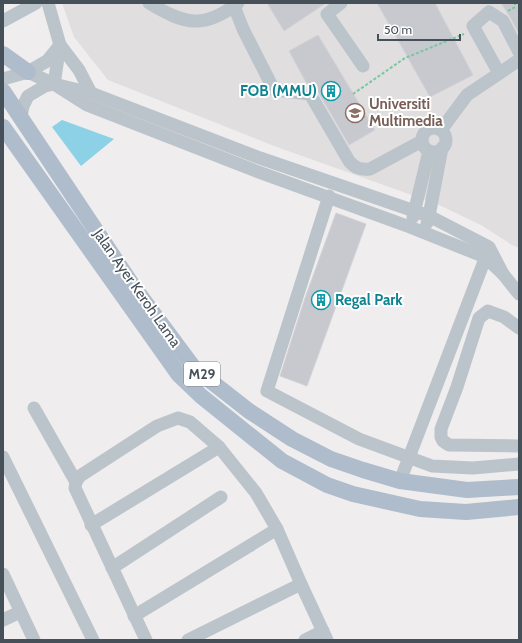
<svg xmlns="http://www.w3.org/2000/svg" width="522" height="643" font-family="Cabin,sans-serif">
  <rect width="100%" height="100%" fill="#efeded"/>
  <polygon fill="#e0dede" points="62,3 519,3 519,248 512,245 481,225 437,204 274,146 108,80 74,37"/>
  <polygon fill="#8cd1e6" points="62,120 114,139 81,166 52,127"/>
  <g fill="#c7c9cf" stroke="#d1d3d8">
    <polygon points="267,3 326,3 284,31"/>
    <polygon points="377,3 435,3 473,75 430,97"/>
    <polygon points="501,3 519,3 519,34 510,17"/>
    <polygon points="318,35 375,130 349,145 317,90 314,87 308,86 289,51"/>
    <polygon points="336,213 366,224 307,386 280,376 305,298"/>
  </g>
  <g fill="none" stroke-linecap="round" stroke-linejoin="round">
    <g stroke="#77c7a1" stroke-width="2" stroke-dasharray="3 2" stroke-linecap="butt">
      <polyline points="508,11 515,7 515,3"/>
      <polyline points="353,94 405,58 464,34"/>
    </g>
    <g stroke="#bcc4cb" stroke-width="13">
      <polyline points="48,3 60,45 54,84"/>
      <path d="M149,3C184,24 203,30 238,3"/>
      <polyline points="341,3 327,14 363,66"/>
      <path d="M234,6L243,29L274,90L310,94L349,161C355,168 360,170 370,169L422,141"/>
      <polyline points="3,21 36,3"/>
      <polyline points="28,72 54,84 87,105 256,171 410,227 485,257 503,274 519,294"/>
      <polyline points="499,73 473,26 489,12 503,21 519,52"/>
      <polyline points="3,79 28,72 47,61 60,45 79,70 91,93"/>
      <polyline points="21,117 23,106 28,96 45,86 54,84 91,93 260,158 429,216 489,247 503,274"/>
      <circle cx="434" cy="140" r="12"/>
      <polyline points="441,130 467,95 519,60"/>
      <polyline points="329,196 267,391 359,439 432,466 473,468 519,464"/>
      <polyline points="413,217 429,151"/>
      <polyline points="427,223 429,216 442,148"/>
      <polyline points="519,328 504,317 488,311 479,318 457,387 441,429 441,437 443,441 449,445 519,446"/>
      <polyline points="34,408 76,482"/>
      <polyline points="3,457 93,640"/>
      <polyline points="400,481 488,251"/>
      <polyline points="91,525 219,447"/>
      <polyline points="112,568 221,497"/>
      <polyline points="3,574 34,640"/>
      <polyline points="134,616 277,529"/>
      <polyline points="3,620 20,612"/>
      <polyline points="146,640 75,488 76,482 80,476 157,426 178,418 190,422 219,447 256,493 277,529 301,584"/>
      <polyline points="188,640 301,584 327,640"/>
      <polyline points="305,640 323,631"/>
    </g>
    <g stroke="#aebccb" stroke-width="16">
      <polyline points="3,54 28,72"/>
      <polyline points="3,91 133,286 194,368 249,411 292,439 331,459 363,470 400,481 467,490 519,487"/>
      <polyline points="3,127 179,375 201,396 282,461 327,485 353,494 420,509 466,512 519,507"/>
    </g>
  </g>
  <defs>
    <g id="building-ring" transform="scale(1)"><circle r="9.5" fill="#fff" stroke="#0f9aa8" stroke-width="1.5"/><path d="M-4-6H4V6H1V3H-1V6H-4ZM-2.5-4.3h1.7v1.8h-1.7ZM.8-4.3h1.7v1.8H.8ZM-2.5-1h1.7V.8h-1.7ZM.8-1h1.7V.8H.8Z" fill="#0f9aa8"/></g>
    <g id="university-ring" transform="scale(1)"><circle r="9.5" fill="#fff" stroke="#8d6e63" stroke-width="1.5"/><path d="M0-5L7-2L0 1L-7-2ZM-4 1L0 2.5L4 1V4Q0 6-4 4Z" fill="#8d6e63"/></g>
  </defs>
  <g fill-rule="evenodd">
    <use href="#building-ring" x="331" y="91"/>
    <use href="#university-ring" x="355" y="113"/>
    <use href="#building-ring" x="321" y="300"/>
  </g>
  <g text-anchor="middle" dominant-baseline="central" stroke-width="4" stroke-linejoin="round" paint-order="stroke">
    <rect fill="#fff" stroke="#7e848b" stroke-width="1" x="184" y="362" width="36" height="24" rx="3"/>
    <g font-size="14" font-weight="bold" fill="#465059">
      <text x="202" y="374">M29</text>
    </g>
    <g font-size="15" font-weight="bold" fill="#0d838f" stroke="#fff" text-anchor="end">
      <text x="317" y="91">FOB (MMU)</text>
      <text x="335" y="300" text-anchor="start">Regal Park</text>
    </g>
    <g font-size="15" font-weight="bold" fill="#785e54" stroke="#fff" text-anchor="start">
      <text x="369" y="104">Universiti<tspan x="369" dy="17">Multimedia</tspan></text>
    </g>
    <g font-size="15" fill="#465059" stroke="#fff">
      <text transform="translate(137 288) rotate(55)">Jalan Ayer Keroh Lama</text>
    </g>
  </g>
  <rect width="522" height="643" fill="none" stroke="#465059" stroke-width="8"/>
  <path d="M378 34v6h82v-6" fill="none" stroke="#465059" stroke-width="2"/>
  <text x="384" y="34" font-size="12" fill="#465059" stroke="#ffffff" stroke-width="3" paint-order="stroke">50 m</text>
</svg>
